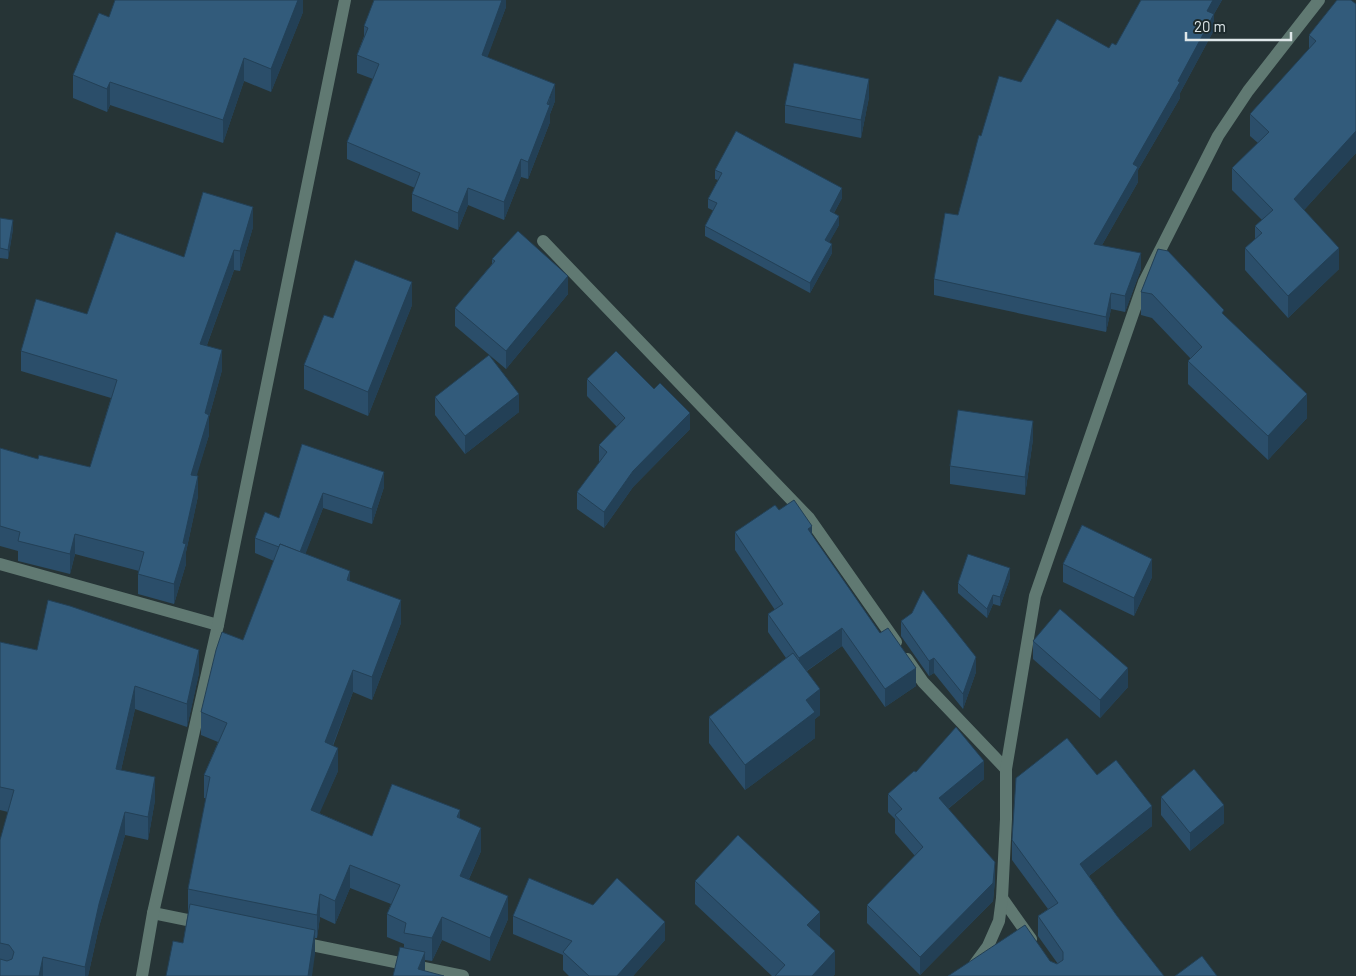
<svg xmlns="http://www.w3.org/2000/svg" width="1356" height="976" font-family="Barlow,sans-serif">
  <rect width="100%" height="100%" fill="#263436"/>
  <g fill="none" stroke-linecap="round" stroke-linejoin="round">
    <g stroke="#607972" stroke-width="12">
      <polyline points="543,241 809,518 896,642"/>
      <polyline points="0,564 218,625"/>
      <polyline points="907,659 923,682 1006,769"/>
      <polyline points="1002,898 1031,939"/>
      <polyline points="153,913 202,923"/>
      <polyline points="297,942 463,976"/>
      <polyline points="142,976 153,913 218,625 345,0"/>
      <polyline points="966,976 988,946 999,921 1002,898 1006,819 1006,769 1035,596 1144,282 1218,136 1248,91 1319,0"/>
    </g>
  </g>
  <g fill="#2b4e6a">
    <polygon points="303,0 303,12 271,92 244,81 223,143 110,105 107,112 73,98 73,75 109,17"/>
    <polygon points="506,0 506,7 487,57 555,101 550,114 550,122 528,179 521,177 504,220 468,205 458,230 412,211 412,194 415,188 347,159 347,142 373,79 357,73 357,55 364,36 364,26"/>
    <polygon points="1141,0 1222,0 1214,14 1214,30 1180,93 1180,98 1138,170 1138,182 1102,245 1141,269 1125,312 1111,309 1106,332 934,295 934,279 958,215 981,136 1021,82 1109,48 1116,45"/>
    <polygon points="1356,4 1356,153 1304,210 1339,269 1288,318 1245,270 1245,248 1255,239 1255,226 1262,220 1232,190 1232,168 1258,143 1250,136 1250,114 1309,49 1309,35"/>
    <polygon points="869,97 861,138 785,123 785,105"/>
    <polygon points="715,170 842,198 834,213 839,225 829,242 832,253 810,293 705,236 705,226 714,211 708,208 708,199 718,180 715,179"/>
    <polygon points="0,218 13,229 8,259 0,258"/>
    <polygon points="253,227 240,271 234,270 207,345 222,370 209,417 209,435 196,476 198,496 186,552 186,564 174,604 138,594 138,574 139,571 75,554 70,574 18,561 18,551 0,546 0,448 38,459 90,467 111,398 21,371 21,351 87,314 184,257"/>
    <polygon points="1158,249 1224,315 1307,418 1268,460 1188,384 1188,361 1191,359 1152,318 1141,315 1141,292"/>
    <polygon points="492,259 568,294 506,369 455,326 455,308 492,264"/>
    <polygon points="412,305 368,416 304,389 304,365"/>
    <polygon points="587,379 690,429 633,487 604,528 577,509 577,492 600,462 599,461 599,445 617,427 587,396"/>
    <polygon points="435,397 519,412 465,454 435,415"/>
    <polygon points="1033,439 1025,495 950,484 950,466"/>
    <polygon points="302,444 384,487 372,524 323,508 305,554 350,581 401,623 372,700 353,692 333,746 338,771 319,813 372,836 460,819 481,851 469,879 508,919 490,961 442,940 432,961 425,960 393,976 404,948 404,944 387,937 387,914 391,904 350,888 335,924 320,917 317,938 315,938 315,954 183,943 188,912 188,889 206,798 204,798 204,775 218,742 201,735 201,712 243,640 274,561 255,553 255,538 279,518"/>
    <polygon points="779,510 812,536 916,686 885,707 842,646 807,671 820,715 815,719 815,738 745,790 709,743 709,717 786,658 768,632 768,614 775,610 735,550 735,532"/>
    <polygon points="1063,564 1152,577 1134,616 1063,582"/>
    <polygon points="1010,578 1000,606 993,604 987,618 958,593 958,583"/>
    <polygon points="901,621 976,672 963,709 934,673 929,676 901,636"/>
    <polygon points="1033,641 1128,687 1100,718 1033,659"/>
    <polygon points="0,642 37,650 199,673 187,727 135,709 121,770 155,800 148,840 125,835 99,927 88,976 0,976 0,840 8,812 0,810"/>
    <polygon points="916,772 984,779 948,809 995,880 993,901 920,975 867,923 867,905 915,856 895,833 895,819 888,812 888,794"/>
    <polygon points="1097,775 1152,826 1089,876 1117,916 1164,976 948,976 1050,961 1058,964 1038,936 1038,916 1048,909 1012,860 1012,840"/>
    <polygon points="1161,797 1224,823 1190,851 1161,815"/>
    <polygon points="695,881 820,935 819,936 835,974 833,976 772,976 695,904"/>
    <polygon points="513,916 665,940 633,976 569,976 563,970 563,955 513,934"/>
  </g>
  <g fill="#234056">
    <polygon points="298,0 303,0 303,12 271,92 271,69"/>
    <polygon points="502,0 506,0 506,7 482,72 482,55"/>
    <polygon points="1213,0 1222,0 1207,26 1207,11"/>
    <polygon points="1214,14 1214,30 1180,93 1180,98 1138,170 1138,182 1094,259 1094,244 1133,164"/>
    <polygon points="244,58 244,81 223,143 223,120"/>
    <polygon points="869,79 869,97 861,138 861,120"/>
    <polygon points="110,82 110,105 107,112 107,89"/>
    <polygon points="555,84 555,101 550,114 550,122 528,179 528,162"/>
    <polygon points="1356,131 1356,153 1294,221 1294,199"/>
    <polygon points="521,159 521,177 504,220 504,202"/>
    <polygon points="468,188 468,205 458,230 458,213"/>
    <polygon points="842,188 842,198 830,220 830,211"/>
    <polygon points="253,207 253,227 240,271 240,251"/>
    <polygon points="839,216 839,225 825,250 825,240"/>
    <polygon points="13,220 13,229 8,259 8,250"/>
    <polygon points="832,244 832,253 810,293 810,283"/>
    <polygon points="1339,248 1339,269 1288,318 1288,296"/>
    <polygon points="234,250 234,270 200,364 200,344"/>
    <polygon points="1141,253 1141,269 1125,312 1125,296"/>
    <polygon points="568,276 568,294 506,369 506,351"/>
    <polygon points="412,282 412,305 368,416 368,392"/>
    <polygon points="1111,293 1111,309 1106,332 1106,317"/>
    <polygon points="222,350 222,370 209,417 209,435 191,495 191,475 205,413"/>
    <polygon points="519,394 519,412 465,454 465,436"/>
    <polygon points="1307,394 1307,418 1268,460 1268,436"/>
    <polygon points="690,413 690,429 633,487 604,528 604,512 633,471"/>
    <polygon points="1033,421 1033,439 1025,495 1025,477"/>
    <polygon points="384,472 384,487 372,524 372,509"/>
    <polygon points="198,476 198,496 186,552 186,564 174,604 174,584"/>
    <polygon points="323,493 323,508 299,571 299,555"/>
    <polygon points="812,526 812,544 808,529"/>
    <polygon points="75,534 75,554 70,574 70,554"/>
    <polygon points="1152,559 1152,577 1134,616 1134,598"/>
    <polygon points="1010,568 1010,578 1000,606 1000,597"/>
    <polygon points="350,571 350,594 347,580"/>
    <polygon points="993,595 993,604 987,618 987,609"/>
    <polygon points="401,600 401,623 372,700 372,677"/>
    <polygon points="842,628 842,646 799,676 799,658"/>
    <polygon points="199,650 199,673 187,727 187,704"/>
    <polygon points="976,657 976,672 963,709 963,694"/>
    <polygon points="934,658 934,673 929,676 929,661"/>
    <polygon points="916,668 916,686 885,707 885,689"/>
    <polygon points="1128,668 1128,687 1100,718 1100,700"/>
    <polygon points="353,670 353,692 325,765 325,742"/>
    <polygon points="135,686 135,709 116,792 116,769"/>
    <polygon points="820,689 820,715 815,719 815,738 745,790 745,765 806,700"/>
    <polygon points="338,748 338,771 311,833 311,810"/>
    <polygon points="984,761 984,779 939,816 939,798"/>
    <polygon points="155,777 155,800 148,840 148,817"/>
    <polygon points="1224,805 1224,823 1190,851 1190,833"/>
    <polygon points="1152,806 1152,826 1080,883 1080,864"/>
    <polygon points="460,810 460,833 457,817"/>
    <polygon points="125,812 125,835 99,927 88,976 85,976 85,967 99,904"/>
    <polygon points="481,828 481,851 460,899 460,876"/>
    <polygon points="995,862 995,880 993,901 920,975 920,957"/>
    <polygon points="350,865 350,888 335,924 335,901"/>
    <polygon points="320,894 320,917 317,938 317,915"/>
    <polygon points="508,896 508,919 490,961 490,938"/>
    <polygon points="820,912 820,935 807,949 807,925"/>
    <polygon points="442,917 442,940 432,961 432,938"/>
    <polygon points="665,922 665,940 633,976 617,976"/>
    <polygon points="315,930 315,954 312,976 308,976"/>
    <polygon points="835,951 835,974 833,976 812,976"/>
    <polygon points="425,952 425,976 418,969"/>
    <polygon points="43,957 43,976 39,976"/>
  </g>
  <g fill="#325b7b" stroke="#234056">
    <polygon points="115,0 298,0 271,69 244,58 223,120 110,82 107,89 73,75 99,13 109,17"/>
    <polygon points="374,0 502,0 482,55 555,84 547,104 550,105 528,162 521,159 504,202 468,188 458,213 412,194 420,173 347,142 379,64 357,55 368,28 364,26"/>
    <polygon points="1141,0 1213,0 1207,11 1214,14 1178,81 1180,82 1133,164 1138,167 1094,244 1141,253 1125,296 1111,293 1106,317 934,279 945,213 958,215 979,135 981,136 999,76 1021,82 1057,19 1109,48 1112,43 1116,45"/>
    <polygon points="1337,0 1351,0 1356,4 1356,131 1294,199 1339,248 1288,296 1245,248 1262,233 1255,226 1273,210 1232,168 1269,132 1250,114 1316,41 1309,35"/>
    <polygon points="794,63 869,79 861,120 785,105"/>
    <polygon points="736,131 842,188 830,211 839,216 825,240 832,244 810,283 705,226 717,203 708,199 722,173 715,170"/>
    <polygon points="203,192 253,207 240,251 234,250 200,344 222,350 205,413 209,415 191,475 198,476 183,543 186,544 174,584 138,574 144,552 75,534 70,554 18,541 20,532 0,526 0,448 38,459 39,455 90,467 117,380 21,351 36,299 87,314 116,232 184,257"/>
    <polygon points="0,218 13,220 8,250 0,248"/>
    <polygon points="518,231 568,276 506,351 455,308 495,261 492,259"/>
    <polygon points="1158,249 1168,251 1224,310 1222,313 1307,394 1268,436 1188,361 1202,347 1152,294 1141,292"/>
    <polygon points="355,260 412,282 368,392 304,365 324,315 333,318"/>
    <polygon points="616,351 654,389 660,383 690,413 633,471 604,512 577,492 607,452 599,445 625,418 587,379"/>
    <polygon points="489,355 519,394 465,436 435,397"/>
    <polygon points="958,410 1033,421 1025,477 950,466"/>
    <polygon points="302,444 384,472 372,509 323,493 300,552 280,544 279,547 255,538 265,512 279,518"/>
    <polygon points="794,500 812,526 808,529 880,633 888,628 916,668 885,689 842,628 799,658 768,614 783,604 735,532 775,505 779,510"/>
    <polygon points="1082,525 1152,559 1134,598 1063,564"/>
    <polygon points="280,544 350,571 347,580 401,600 372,677 353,670 325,742 338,748 311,810 372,836 392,784 460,810 457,817 481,828 460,876 508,896 490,938 442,917 432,938 404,933 406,923 387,914 400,885 350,865 335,901 320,894 317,915 188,889 210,777 204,775 227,723 201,712 216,650 222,632 243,640"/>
    <polygon points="968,554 1010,568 1000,597 993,595 987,609 958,583"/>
    <polygon points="923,590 976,657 963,694 934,658 929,661 901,621 912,613"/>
    <polygon points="48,600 70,606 199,650 187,704 135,686 116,769 155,777 148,817 125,812 99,904 85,967 43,957 39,976 0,976 0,959 7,961 12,959 14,952 9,945 0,943 0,840 14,790 0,787 0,642 37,650"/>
    <polygon points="1060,609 1128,668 1100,700 1033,641"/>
    <polygon points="793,653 820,689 806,700 815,712 745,765 709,717"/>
    <polygon points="956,727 984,761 939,798 995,862 993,883 920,957 867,905 923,847 895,815 902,809 888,794 914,771 916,772"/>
    <polygon points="1067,738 1097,775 1116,760 1152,806 1080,864 1117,916 1164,976 948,976 1025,925 1050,961 1057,964 1063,960 1063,952 1038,916 1058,903 1012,840 1016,778"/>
    <polygon points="1194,769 1224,805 1190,833 1161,797"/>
    <polygon points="738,835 820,912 807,925 835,951 812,976 775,976 785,965 695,881"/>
    <polygon points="529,878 593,905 617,878 665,922 617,976 589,976 563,952 572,941 513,916"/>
    <polygon points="190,904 315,930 308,976 166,976 173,941 183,943"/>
    <polygon points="400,947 425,952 418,969 444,976 393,976"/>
    <polygon points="1202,956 1217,976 1175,976"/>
  </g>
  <path d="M1186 32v8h105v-8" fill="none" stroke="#dee7e9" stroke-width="2.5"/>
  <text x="1194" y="32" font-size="15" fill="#dee7e9" stroke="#1c2a2c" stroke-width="4" paint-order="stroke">20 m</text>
</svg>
